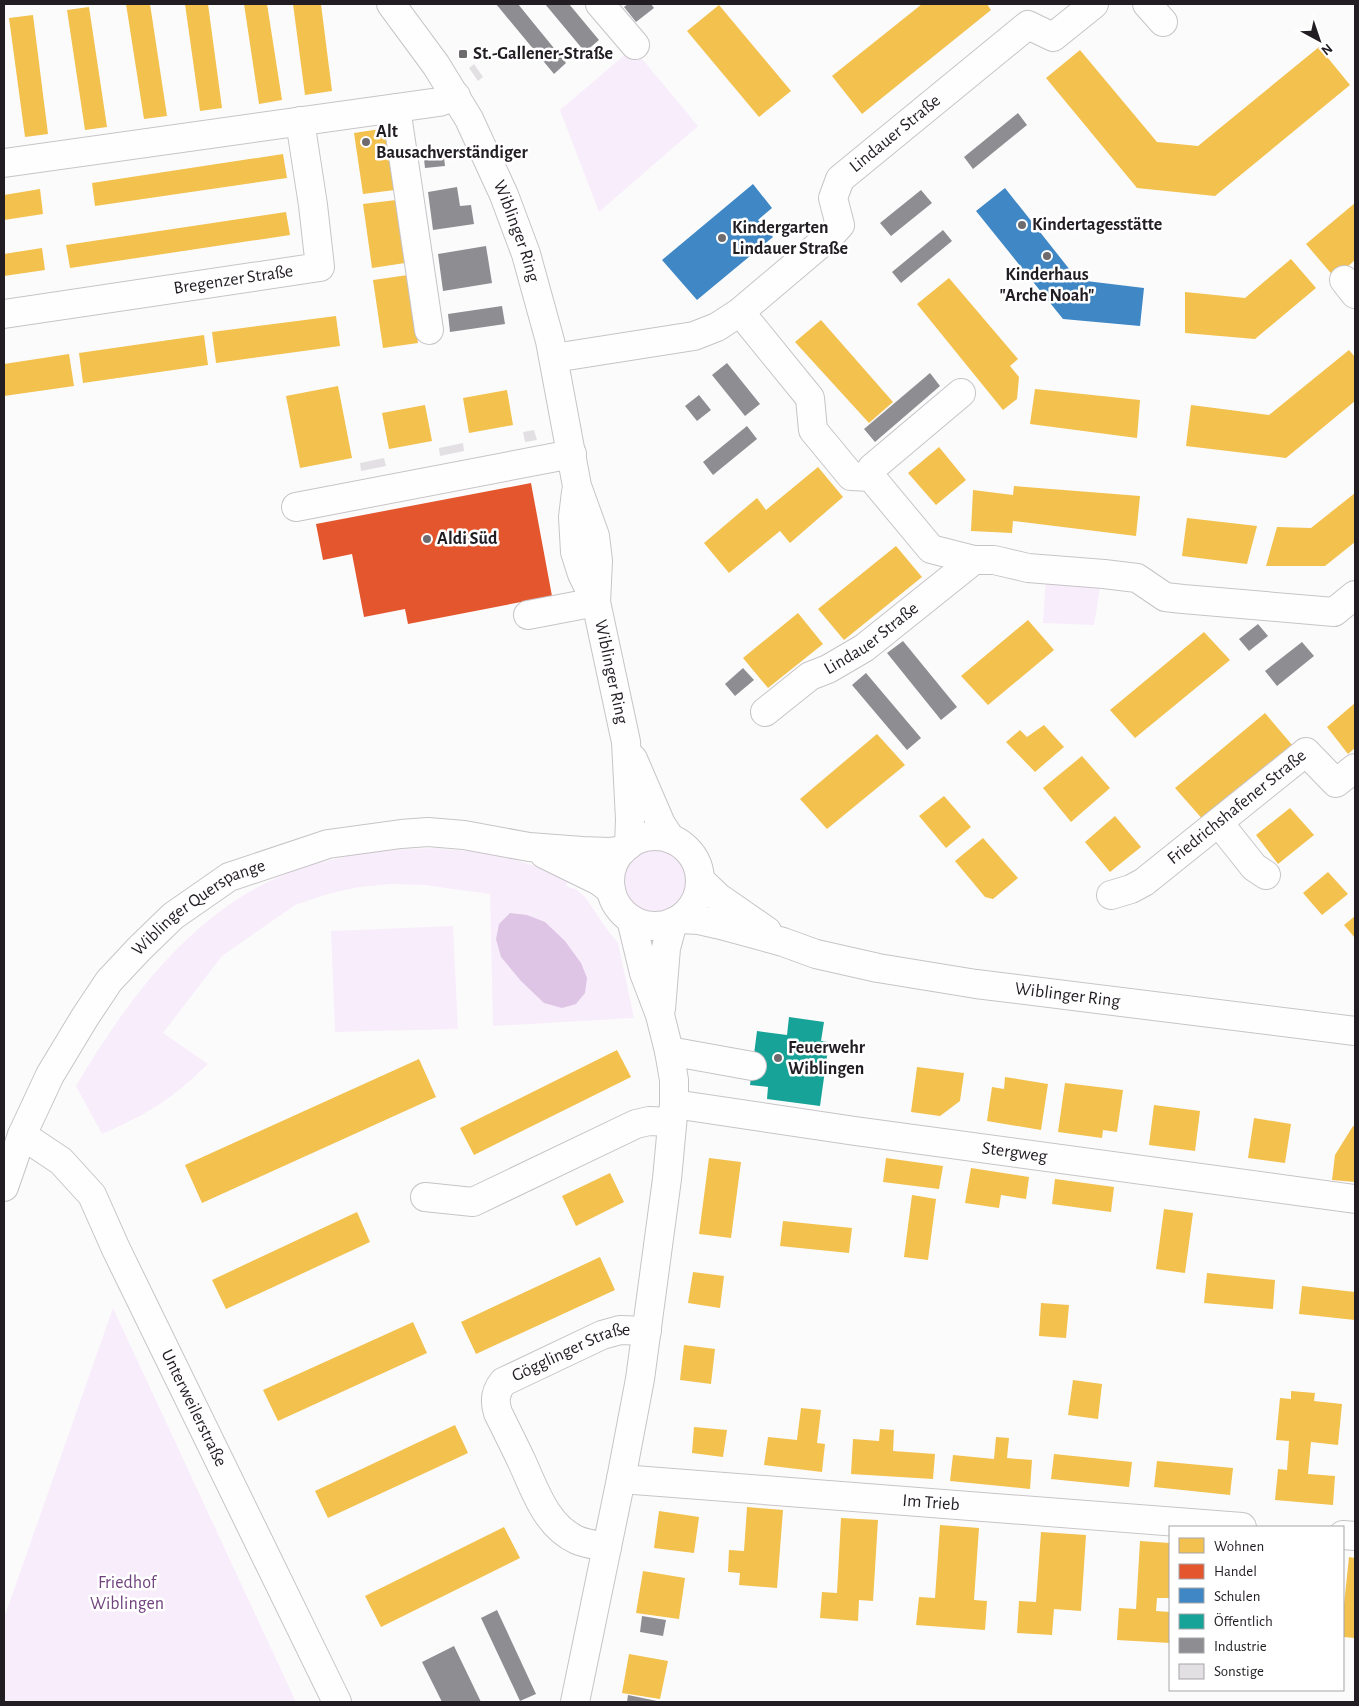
<svg xmlns="http://www.w3.org/2000/svg" width="1359" height="1706" font-family="'Alegreya Sans',sans-serif">
  <rect width="100%" height="100%" fill="#fcfbfc"/>
  <g fill="#f8edfb">
    <polygon points="633,48 698,126 599,212 560,110"/>
    <polygon points="1046,577 1101,582 1094,625 1043,623"/>
    <circle cx="656" cy="881" r="34"/>
    <path d="M434,848C454,850 474,851 493,855C519,860 544,869 569,877L566,886L577,890L585,897L606,928L618,943L634,1018L493,1026L490,894L424,885L391,884L359,887L328,894L295,905L222,956L163,1033L208,1064C198,1073 189,1082 179,1090C156,1109 129,1122 102,1134L76,1086C122,1008 178,931 258,887C284,873 312,864 340,858C371,850 403,849 434,848Z"/>
    <polygon points="453,926 458,1029 335,1032 331,931"/>
    <polygon points="113,1308 296,1702 4,1702 4,1618"/>
  </g>
  <polygon fill="#dec5e5" points="510,913 527,915 545,922 565,941 581,963 587,978 585,993 576,1004 562,1008 544,1003 521,981 501,957 496,939 499,924"/>
  <g fill="#f2c14e">
    <polygon points="126,4 150,4 167,116 144,119"/>
    <polygon points="185,4 208,4 222,108 200,111"/>
    <polygon points="244,4 267,4 282,100 259,104"/>
    <polygon points="293,4 321,4 332,91 305,95"/>
    <polygon points="922,4 987,4 991,10 862,114 832,76"/>
    <polygon points="719,5 791,91 759,117 687,31"/>
    <polygon points="89,7 107,127 85,130 67,10"/>
    <polygon points="33,15 48,134 25,137 9,18"/>
    <polygon points="1319,47 1350,85 1215,196 1137,188 1046,78 1080,50 1157,142 1198,146"/>
    <polygon points="387,128 395,190 363,194 354,133"/>
    <polygon points="283,154 287,178 95,206 92,183"/>
    <polygon points="40,189 43,214 4,220 4,195"/>
    <polygon points="396,200 405,263 372,268 363,204"/>
    <polygon points="1355,203 1355,260 1335,278 1306,244"/>
    <polygon points="286,212 290,235 70,268 66,245"/>
    <polygon points="42,248 45,270 4,276 4,254"/>
    <polygon points="1291,259 1316,288 1255,339 1185,333 1185,292 1245,298"/>
    <polygon points="408,275 418,343 383,348 373,280"/>
    <polygon points="949,278 1018,359 1010,366 1019,377 1017,399 1003,410 917,304"/>
    <polygon points="336,316 340,346 216,363 212,332"/>
    <polygon points="821,320 893,402 869,423 795,342"/>
    <polygon points="204,335 208,365 83,383 79,353"/>
    <polygon points="1349,350 1355,357 1355,401 1286,458 1186,446 1191,405 1269,415"/>
    <polygon points="69,354 74,386 4,396 4,364"/>
    <polygon points="338,386 352,458 300,468 286,396"/>
    <polygon points="1035,389 1140,400 1137,438 1030,424"/>
    <polygon points="507,390 513,425 469,433 463,398"/>
    <polygon points="425,405 432,441 389,449 382,413"/>
    <polygon points="939,447 966,480 936,505 908,473"/>
    <polygon points="818,467 843,497 790,543 780,531 729,573 704,543 757,498 766,510"/>
    <polygon points="1014,486 1140,496 1136,536 1013,521 1012,533 971,531 973,490 1013,495"/>
    <polygon points="1355,493 1355,542 1325,566 1266,566 1277,527 1311,528"/>
    <polygon points="1187,518 1257,526 1247,564 1182,556"/>
    <polygon points="896,546 922,577 844,640 818,609"/>
    <polygon points="798,613 823,644 768,688 743,658"/>
    <polygon points="1028,620 1054,650 988,705 961,676"/>
    <polygon points="1204,632 1230,660 1135,738 1110,710"/>
    <polygon points="1355,703 1355,748 1348,754 1327,727"/>
    <polygon points="1265,713 1293,746 1205,822 1175,788"/>
    <polygon points="1044,725 1064,747 1035,772 1006,742 1020,730 1027,737"/>
    <polygon points="877,734 905,765 827,829 800,799"/>
    <polygon points="1082,756 1110,788 1071,822 1043,788"/>
    <polygon points="944,796 971,827 946,848 919,816"/>
    <polygon points="1290,808 1314,835 1278,864 1256,835"/>
    <polygon points="1115,816 1141,847 1110,872 1085,842"/>
    <polygon points="983,838 1018,878 993,899 985,897 955,861"/>
    <polygon points="1328,872 1348,894 1322,915 1303,893"/>
    <polygon points="1355,916 1355,938 1344,925"/>
    <polygon points="617,1050 631,1077 474,1155 460,1128"/>
    <polygon points="419,1059 436,1097 202,1203 185,1165"/>
    <polygon points="917,1067 964,1073 960,1101 940,1116 911,1112"/>
    <polygon points="1005,1077 1048,1084 1041,1130 987,1121 992,1087 1004,1089"/>
    <polygon points="1065,1083 1123,1090 1117,1132 1103,1130 1102,1138 1058,1132"/>
    <polygon points="1154,1105 1200,1111 1195,1151 1149,1145"/>
    <polygon points="1254,1118 1291,1124 1285,1163 1248,1158"/>
    <polygon points="1353,1126 1355,1127 1355,1182 1332,1180 1335,1155"/>
    <polygon points="709,1158 741,1162 731,1238 699,1234"/>
    <polygon points="886,1158 943,1166 939,1189 883,1182"/>
    <polygon points="971,1168 1029,1177 1026,1199 1001,1195 999,1208 965,1203"/>
    <polygon points="610,1173 624,1202 576,1226 562,1196"/>
    <polygon points="1055,1179 1114,1187 1111,1212 1052,1204"/>
    <polygon points="912,1195 936,1199 928,1260 904,1257"/>
    <polygon points="1164,1209 1193,1213 1185,1273 1156,1269"/>
    <polygon points="357,1212 370,1242 226,1309 212,1280"/>
    <polygon points="783,1221 852,1228 849,1253 780,1246"/>
    <polygon points="600,1257 615,1290 476,1354 461,1322"/>
    <polygon points="693,1272 724,1276 720,1308 688,1303"/>
    <polygon points="1207,1273 1275,1280 1273,1309 1204,1303"/>
    <polygon points="1302,1286 1355,1292 1355,1320 1299,1314"/>
    <polygon points="1041,1303 1069,1305 1066,1338 1039,1336"/>
    <polygon points="413,1322 427,1353 278,1421 263,1390"/>
    <polygon points="684,1345 715,1349 711,1384 680,1380"/>
    <polygon points="1073,1380 1102,1384 1098,1419 1068,1415"/>
    <polygon points="1291,1391 1315,1393 1314,1401 1342,1404 1338,1445 1311,1442 1308,1474 1335,1476 1333,1505 1275,1500 1278,1469 1287,1470 1289,1441 1276,1440 1280,1398 1291,1399"/>
    <polygon points="801,1408 821,1410 817,1443 825,1444 822,1472 764,1465 768,1437 797,1440"/>
    <polygon points="455,1425 468,1453 328,1518 315,1491"/>
    <polygon points="694,1427 727,1430 723,1457 692,1453"/>
    <polygon points="880,1429 894,1430 893,1451 935,1454 933,1479 851,1474 853,1439 879,1441"/>
    <polygon points="996,1437 1009,1438 1007,1458 1032,1460 1030,1489 950,1481 953,1455 994,1459"/>
    <polygon points="1054,1454 1132,1462 1129,1487 1051,1479"/>
    <polygon points="1157,1461 1233,1468 1230,1495 1154,1487"/>
    <polygon points="747,1507 783,1510 777,1588 739,1585 740,1573 728,1572 729,1550 744,1551"/>
    <polygon points="659,1511 699,1517 694,1553 654,1548"/>
    <polygon points="841,1518 878,1520 873,1601 859,1600 858,1621 820,1618 822,1592 837,1593"/>
    <polygon points="940,1525 979,1528 974,1600 987,1601 985,1630 916,1625 919,1597 935,1598"/>
    <polygon points="504,1527 520,1558 381,1627 365,1596"/>
    <polygon points="1041,1532 1086,1535 1081,1611 1054,1609 1052,1635 1017,1633 1019,1601 1036,1602"/>
    <polygon points="1140,1541 1170,1543 1170,1598 1157,1598 1156,1611 1170,1612 1170,1643 1117,1640 1119,1608 1136,1609"/>
    <polygon points="1349,1557 1355,1558 1355,1638 1343,1637 1343,1614"/>
    <polygon points="643,1571 685,1578 679,1619 636,1613"/>
    <polygon points="629,1654 668,1661 660,1699 622,1693"/>
  </g>
  <polygon fill="#e4572e" points="531,483 552,596 408,624 405,609 364,617 352,554 323,560 316,524"/>
  <g fill="#3f88c5">
    <polygon points="753,184 772,208 758,220 773,237 697,300 662,260"/>
    <polygon points="1005,188 1078,280 1144,288 1140,326 1063,319 976,211"/>
  </g>
  <polygon fill="#17a398" points="789,1017 824,1022 821,1041 829,1042 820,1106 767,1099 768,1087 750,1085 757,1031 787,1035"/>
  <g fill="#8d8d92">
    <polygon points="496,4 518,4 566,63 554,74"/>
    <polygon points="545,4 569,4 599,40 585,52"/>
    <polygon points="628,4 651,4 654,8 636,22 624,7"/>
    <polygon points="1018,113 1027,125 973,169 964,157"/>
    <polygon points="443,148 445,166 425,168 423,150"/>
    <polygon points="457,187 460,206 471,205 474,224 433,230 428,192"/>
    <polygon points="921,190 932,203 891,236 880,223"/>
    <polygon points="943,230 952,241 901,283 892,272"/>
    <polygon points="486,246 492,283 443,291 438,254"/>
    <polygon points="502,306 505,324 450,332 448,314"/>
    <polygon points="727,363 760,404 745,416 712,375"/>
    <polygon points="930,373 940,386 875,442 864,429"/>
    <polygon points="699,395 711,410 697,421 685,406"/>
    <polygon points="747,426 757,439 713,475 703,462"/>
    <polygon points="1258,624 1268,636 1249,651 1239,639"/>
    <polygon points="903,641 957,707 941,720 887,653"/>
    <polygon points="1302,642 1314,656 1277,686 1265,671"/>
    <polygon points="743,668 754,680 735,696 725,684"/>
    <polygon points="866,673 921,738 907,750 852,685"/>
    <polygon points="497,1610 536,1694 520,1701 481,1618"/>
    <polygon points="642,1616 666,1620 663,1636 640,1632"/>
    <polygon points="454,1646 481,1702 442,1702 422,1662"/>
    <polygon points="628,1695 657,1701 657,1702 627,1702"/>
  </g>
  <g fill="#e2e0e3">
    <polygon points="474,64 483,77 478,81 469,68"/>
    <polygon points="534,430 537,440 525,442 523,432"/>
    <polygon points="463,443 464,451 440,456 439,448"/>
    <polygon points="384,458 386,466 361,471 360,463"/>
  </g>
  <g fill="none" stroke-linecap="round" stroke-linejoin="round">
    <g stroke="#c7c4c7" stroke-width="30">
      <g id="minor">
        <path id="s1" d="M391,4L436,65L469,119L504,195L526,254L550,341L577,486L595,536L598,561L596,602"/>
        <polyline points="600,4 635,45"/>
        <polyline points="1147,4 1163,22"/>
        <polyline points="396,108 429,330"/>
        <polyline points="4,163 439,102 456,96"/>
        <polyline points="1344,280 1355,294"/>
        <polyline points="740,312 810,398 813,430 851,476 871,477 931,549 974,560 994,560 1028,568 1104,574 1137,578 1165,597 1183,599 1334,612 1355,595"/>
        <path id="s2" d="M4,314L320,267L313,205L300,121"/>
        <path id="s3" d="M554,358L694,336L717,327L740,312L831,235L840,225L833,198L840,179L1028,25L1053,37L1094,4"/>
        <polyline points="871,477 872,468 961,393"/>
        <path id="s4" d="M576,492L573,517L575,552L582,574L596,602L626,742L630,819L629,845"/>
        <polyline points="296,507 572,454"/>
        <polyline points="528,615 596,602"/>
        <path id="s5" d="M765,712L810,676L828,669L864,648L974,560"/>
        <polyline points="633,759 661,824 671,839"/>
        <polyline points="1219,823 1254,867 1266,875"/>
        <path id="s6" d="M1111,895L1131,889L1144,882L1306,752L1336,783L1355,768"/>
        <polyline points="661,1009 666,948 673,922"/>
        <polyline points="669,1051 752,1066"/>
        <path id="s7" d="M674,1104L855,1131L1355,1199"/>
        <path id="s8" d="M22,1135L61,1161L92,1195L116,1249L337,1702"/>
        <polyline points="425,1197 473,1202 636,1124 649,1121 672,1122"/>
        <path id="s9" d="M621,1479L1242,1527"/>
        <polyline points="1343,1535 1355,1536"/>
        <path id="s10" d="M607,1547C597,1545 586,1544 577,1540C546,1526 535,1490 522,1462C514,1445 506,1429 498,1413C494,1401 495,1392 503,1382L602,1335L620,1330L647,1331"/>
        <polyline points="575,1702 621,1479 640,1379 667,1179 674,1104 674,1080 669,1051 660,1015 644,973 631,919"/>
      </g>
    </g>
    <g stroke="#c7c4c7" stroke-width="30">
      <g id="major">
        <circle cx="655" cy="881" r="45"/>
        <polyline points="544,854 599,881 611,890"/>
        <polyline points="700,880 718,897 767,931"/>
        <path id="s11" d="M680,919L699,920L721,925L783,942L816,954L878,968L976,984L1355,1031"/>
        <path id="s12" d="M4,1187L22,1135L50,1075L85,1017L109,981L139,949L173,916L229,877L328,844L401,834L428,832L464,835L529,847L582,851L609,852L623,850"/>
      </g>
    </g>
    <use href="#minor" stroke="#fffeff" stroke-width="28"/>
    <use href="#major" stroke="#fffeff" stroke-width="28"/>
  </g>
  <g fill="#6e6b6f" stroke="#fff" stroke-width="2">
    <rect x="458" y="49" width="10" height="10" rx="2.5"/>
    <circle cx="366" cy="142" r="5"/>
    <circle cx="1022" cy="225" r="5"/>
    <circle cx="722" cy="238" r="5"/>
    <circle cx="1047" cy="256" r="5"/>
    <circle cx="427" cy="539" r="5"/>
    <circle cx="778" cy="1058" r="5"/>
  </g>
  <g text-anchor="middle" dominant-baseline="central" stroke-width="5" stroke-linejoin="round" paint-order="stroke">
    <g font-size="18" font-weight="bold" fill="#211d23" stroke="#fff" text-anchor="start">
      <text x="473" y="54">St.-Gallener-Straße</text>
      <text x="376" y="132">Alt<tspan x="376" dy="21">Bausachverständiger</tspan></text>
      <text x="1032" y="225">Kindertagesstätte</text>
      <text x="732" y="228">Kindergarten<tspan x="732" dy="21">Lindauer Straße</tspan></text>
      <text x="1047" y="275" text-anchor="middle">Kinderhaus<tspan x="1047" dy="21">"Arche Noah"</tspan></text>
      <text x="437" y="539">Aldi Süd</text>
      <text x="788" y="1048">Feuerwehr<tspan x="788" dy="21">Wiblingen</tspan></text>
    </g>
    <g font-size="18" fill="#211d23" stroke="#fff">
      <text stroke="none"><textPath href="#s3" startOffset="446">Lindauer Straße</textPath></text>
      <text stroke="none"><textPath href="#s1" startOffset="261">Wiblinger Ring</textPath></text>
      <text stroke="none"><textPath href="#s2" startOffset="232">Bregenzer Straße</textPath></text>
      <text stroke="none"><textPath href="#s5" startOffset="130">Lindauer Straße</textPath></text>
      <text stroke="none"><textPath href="#s4" startOffset="186">Wiblinger Ring</textPath></text>
      <text stroke="none"><textPath href="#s6" startOffset="155">Friedrichshafener Straße</textPath></text>
      <text stroke="none"><textPath href="#s12" startOffset="350">Wiblinger Querspange</textPath></text>
      <text stroke="none"><textPath href="#s11" startOffset="396">Wiblinger Ring</textPath></text>
      <text stroke="none"><textPath href="#s7" startOffset="344">Stergweg</textPath></text>
      <text stroke="none"><textPath href="#s10" startOffset="291">Gögglinger Straße</textPath></text>
      <text stroke="none"><textPath href="#s8" startOffset="329">Unterweilerstraße</textPath></text>
      <text stroke="none"><textPath href="#s9" startOffset="311">Im Trieb</textPath></text>
    </g>
    <g font-size="18" fill="#70437d" stroke="#fff">
      <text x="127" y="1583">Friedhof<tspan x="127" dy="21">Wiblingen</tspan></text>
    </g>
  </g>
  <rect width="1359" height="1706" fill="none" stroke="#211d23" stroke-width="10"/>
  <rect x="1169" y="1526" width="175" height="165" fill="#ffffff" stroke="#a6a5a7"/>
  <rect x="1179" y="1538" width="25" height="15" fill="#f2c14e" stroke="#a6a5a7"/>
  <text x="1214" y="1551" font-size="15" fill="#211d23">Wohnen</text>
  <rect x="1179" y="1564" width="25" height="15" fill="#e4572e" stroke="#a6a5a7"/>
  <text x="1214" y="1576" font-size="15" fill="#211d23">Handel</text>
  <rect x="1179" y="1588" width="25" height="15" fill="#3f88c5" stroke="#a6a5a7"/>
  <text x="1214" y="1601" font-size="15" fill="#211d23">Schulen</text>
  <rect x="1179" y="1614" width="25" height="15" fill="#17a398" stroke="#a6a5a7"/>
  <text x="1214" y="1626" font-size="15" fill="#211d23">Öffentlich</text>
  <rect x="1179" y="1638" width="25" height="15" fill="#8d8d92" stroke="#a6a5a7"/>
  <text x="1214" y="1651" font-size="15" fill="#211d23">Industrie</text>
  <rect x="1179" y="1664" width="25" height="15" fill="#e2e0e3" stroke="#a6a5a7"/>
  <text x="1214" y="1676" font-size="15" fill="#211d23">Sonstige</text>
  <g transform="translate(1319 40) rotate(140)" stroke="#ffffff" stroke-width="4" paint-order="stroke">
  <path d="M0-4L9 19L0 12L-9 19Z" fill="#211d23"/>
  <text y="-8" font-size="14" font-weight="bold" text-anchor="middle" fill="#211d23">N</text>
  </g>
</svg>
